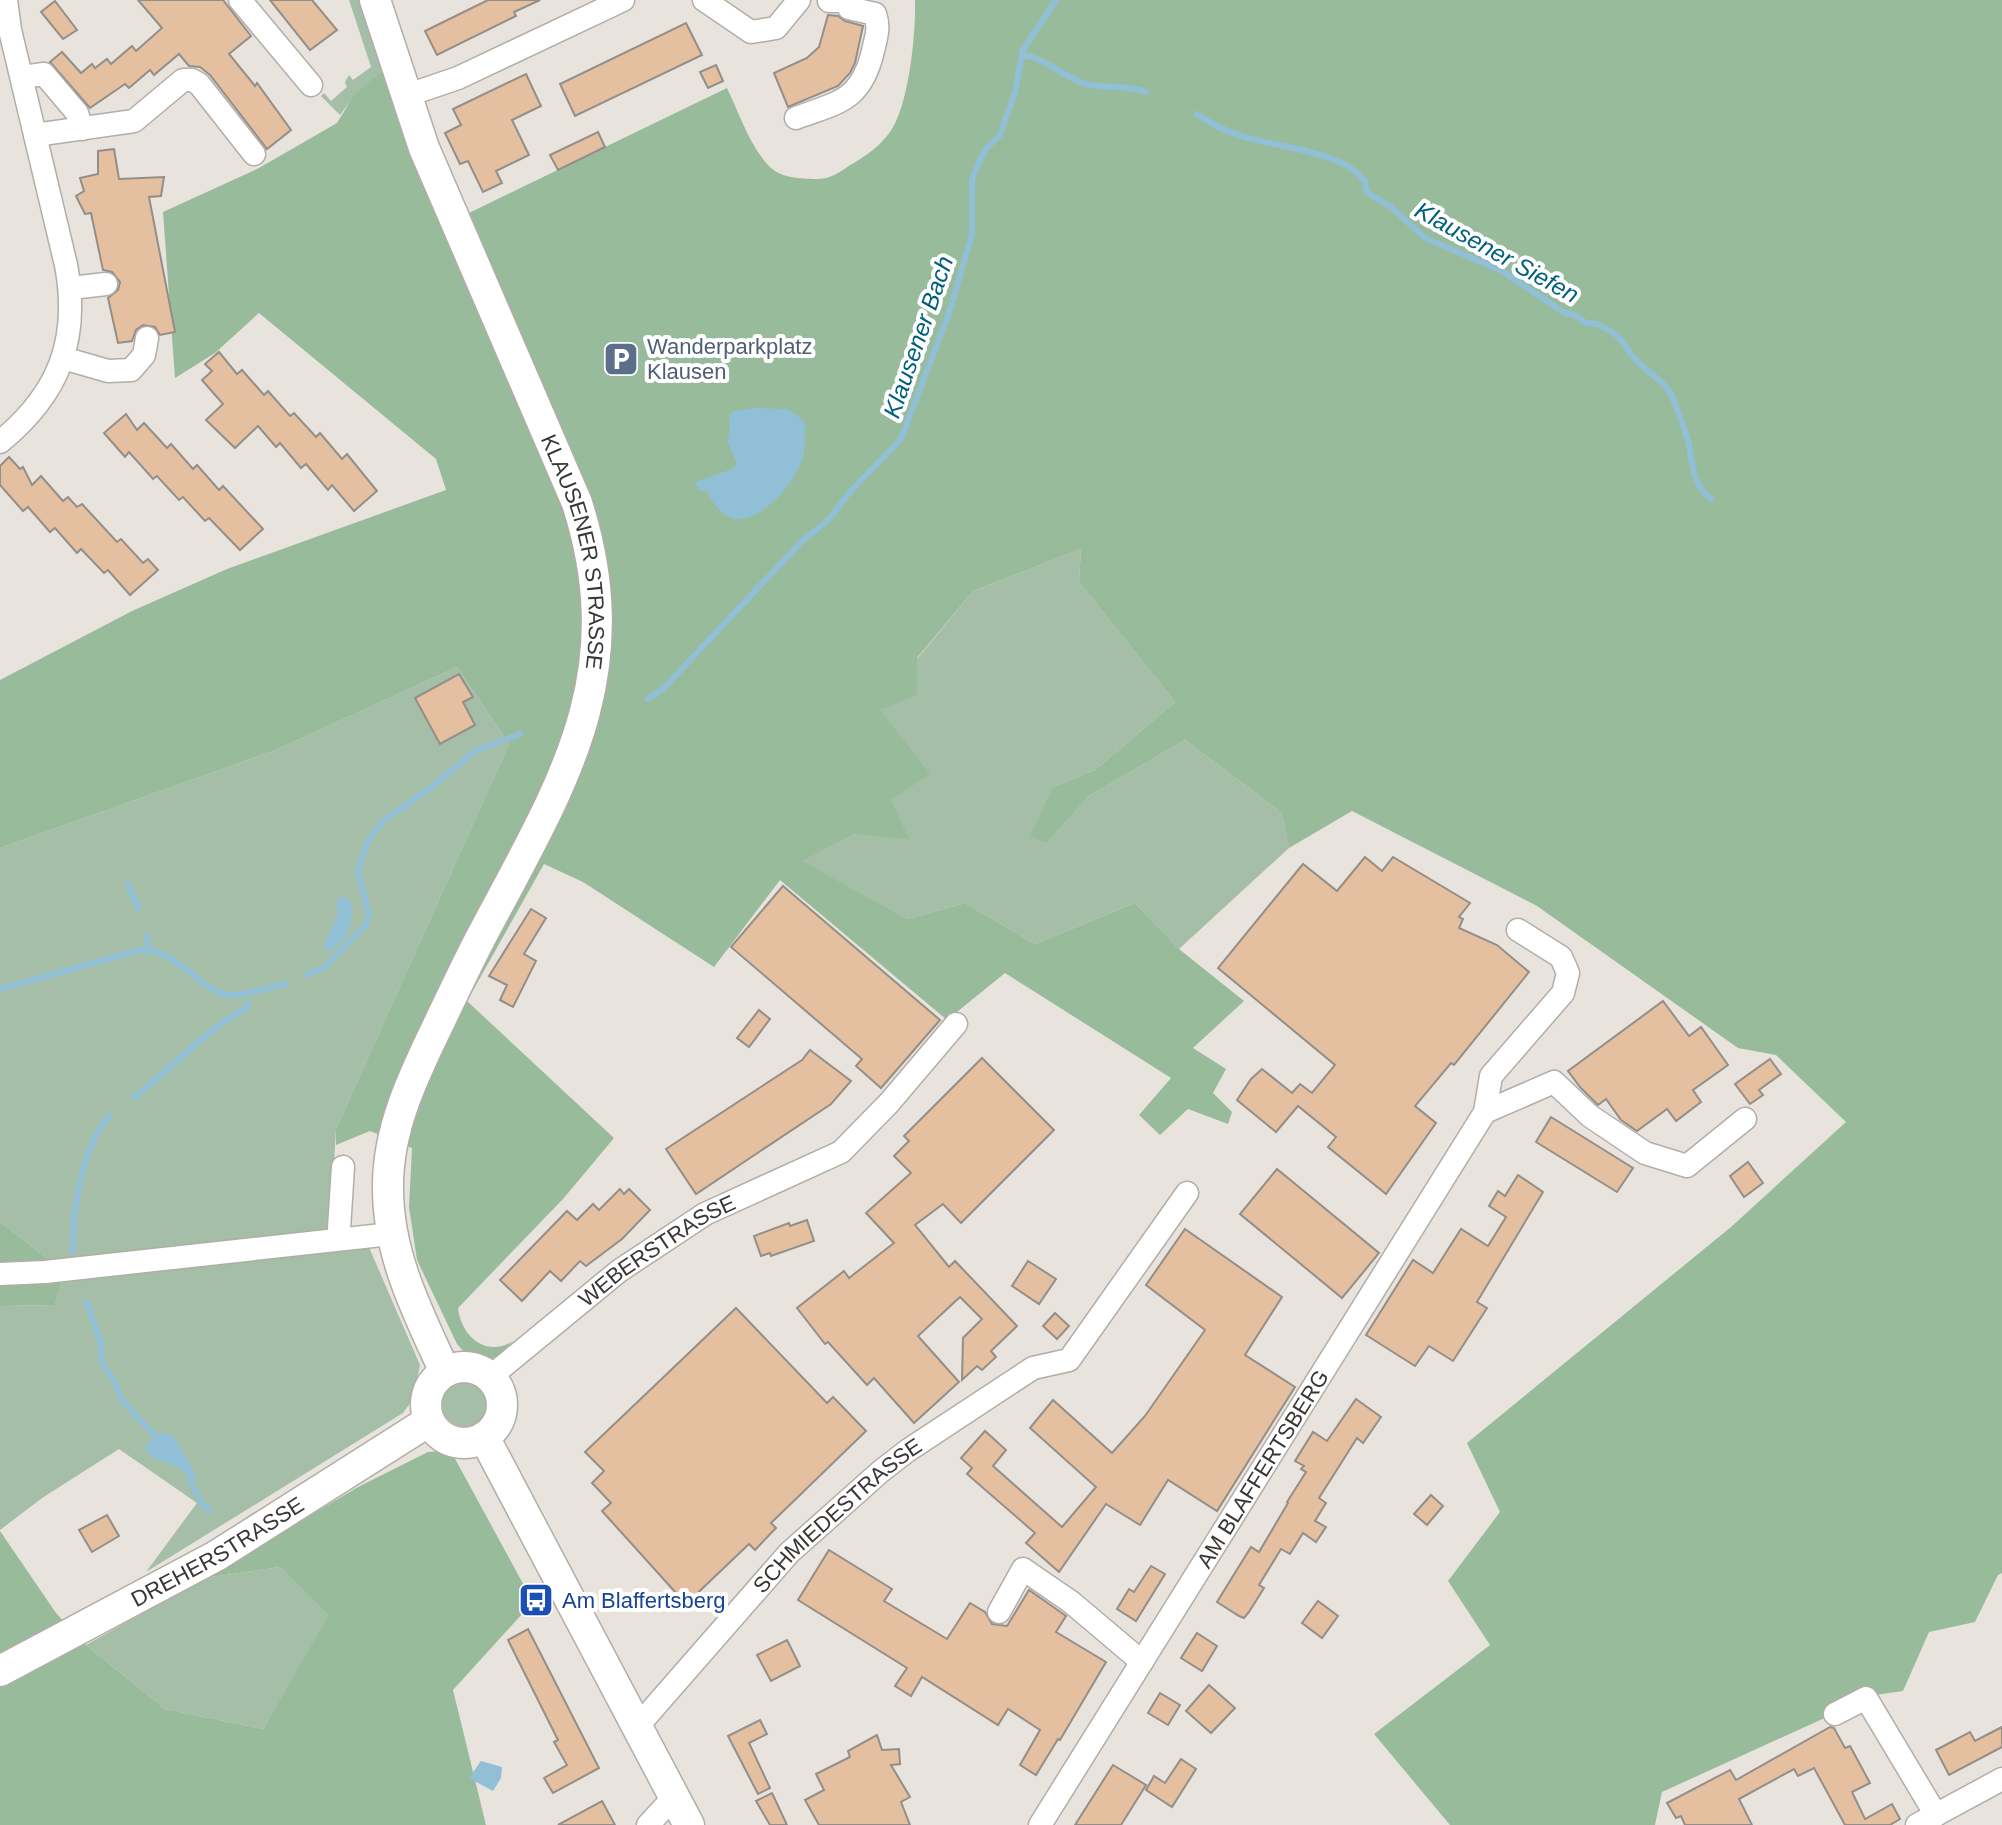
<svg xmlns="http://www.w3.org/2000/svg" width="2002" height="1825" font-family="Helvetica,sans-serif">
  <rect width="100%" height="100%" fill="#e9e3dd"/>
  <g fill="#a4bea7">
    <polygon points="349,0 361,0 383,70 355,95 340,115 321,96 324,93 331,101 347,87 345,82 349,75 353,80 371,67"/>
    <polygon points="1081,549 1079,582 1175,702 1095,770 1053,787 1047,843 1089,796 1185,740 1281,812 1289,848 1179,949 1135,903 1035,944 965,903 908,919 801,861 855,834 891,799 880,710 917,659 973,591"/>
    <polygon points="457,667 509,744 336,1129 330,1234 368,1245 420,1365 413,1399 403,1413 146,1572 197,1503 119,1449 42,1498 0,1530 0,1306 55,1305 65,1272 0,1222 0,848 276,750"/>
    <circle cx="465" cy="1404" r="23"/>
    <polygon points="280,1567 330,1615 263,1729 165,1709 86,1645 205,1578"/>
  </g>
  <g fill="#98bb9c">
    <path d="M915,0H2002V1573L1998,1575L1975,1622L1929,1632L1903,1691L1875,1695L1662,1792L1655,1825H1450L1374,1734L1490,1645L1448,1581L1500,1512L1467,1443L1731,1227L1846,1122L1776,1055L1738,1048L1537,906L1352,811L1289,848L1281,812L1185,740L1089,796L1047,843L1030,836L1053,787L1095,770L1175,702L1079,582L1081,549L973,591L917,658V695L880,710L930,774L891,800L909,839L855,834L802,861L908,919L965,903L1035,944L1135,903L1179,949L1244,1001L1193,1048L1226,1069L1213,1093L1232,1112L1228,1124L1188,1109L1160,1135L1139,1115L1171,1078L1005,973L947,1020L780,880L714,967L583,882L544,864L467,1001L614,1138L563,1199L458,1308C461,1336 486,1358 513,1341L497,1357L484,1360L465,1353L457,1344L417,1260L409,1207L412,1148L370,1131L336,1145V1129L509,744L457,667L276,750L0,848V680L132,611L227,569L446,490L436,459L259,313L215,353L175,378L163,212L259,168L337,123L354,95L383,70L409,146L443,230L471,212L727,88C739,113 749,144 768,165C780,178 796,178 813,179C830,180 838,173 852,164C866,156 880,146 890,132C909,106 916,33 915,0Z"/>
    <polygon points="0,1222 65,1272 55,1305 0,1306"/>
    <polygon points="440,1451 453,1455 533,1602 453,1690 486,1825 0,1825 0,1531 56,1613 86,1645 165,1709 263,1729 329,1615 280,1567 205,1578 358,1487 428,1452"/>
  </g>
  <g fill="#91c0d6">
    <path d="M754,408L788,409L804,421C805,432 806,443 804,453C800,478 755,535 725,515C717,509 711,500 706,491L698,490L695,482L732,469L737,464L727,440L730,430L729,415L735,411Z"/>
    <path d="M342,896L351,901C355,920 347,946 326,952L324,945L337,917V901Z"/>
    <path d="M160,1433L172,1435L175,1439L197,1476L193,1481C188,1477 184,1471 178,1467C165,1459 150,1463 145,1446Z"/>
    <polygon points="481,1761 502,1767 501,1778 493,1791 469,1778"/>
  </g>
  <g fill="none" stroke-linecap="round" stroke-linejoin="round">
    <g stroke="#91c0d6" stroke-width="6">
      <path d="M1022,55C1048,58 1065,80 1091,85C1109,88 1128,85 1146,92"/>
      <path d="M1197,114C1242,147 1291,141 1340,162C1349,165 1358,174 1365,181L1366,192L1391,207L1425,238L1502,271L1563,312L1577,316L1586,323C1603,322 1621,337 1629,351C1638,367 1659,376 1669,391C1676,402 1680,419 1685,431C1694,455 1689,483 1711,499"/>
      <polyline points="647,699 663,689 801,542 830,518 849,493 901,439 950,310 972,234 972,180 978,164 986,149 1000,135 1015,92 1023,50 1056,0"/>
      <polyline points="128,884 138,908"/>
      <polyline points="146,935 150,950"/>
      <polyline points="306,975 324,968 366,925 369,916 358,870 368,841 384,820 429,789 475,751 520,734"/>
      <path d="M0,989L140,950C181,950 197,990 229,995C242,997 271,987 285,984"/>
      <path d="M134,1097C172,1069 205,1030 245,1009L248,1003"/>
      <path d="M73,1251C72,1210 82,1146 110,1115"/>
      <polyline points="87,1302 101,1344 102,1363 114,1380 121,1399 155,1436"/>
      <polyline points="190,1480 202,1504 209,1510"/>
    </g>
  </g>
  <g fill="#e4c0a1" stroke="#948e88" stroke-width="2">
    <polygon points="138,0 223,0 251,36 229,54 255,86 257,83 291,130 267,149 210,75 200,67 189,66 179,54 154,75 150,70 129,88 125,84 90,108 50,62 62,52 81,73 92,64 95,68 107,59 111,64 132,46 136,51 162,28"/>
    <polygon points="270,0 312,0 337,30 310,50"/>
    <polygon points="488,0 540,0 514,12 516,16 437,55 425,31"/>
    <polygon points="55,1 77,30 63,39 41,12"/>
    <polygon points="828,15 838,16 845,21 863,26 855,63 850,73 838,86 788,107 774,73 807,58 819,47"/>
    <polygon points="686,23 702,55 575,116 560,84"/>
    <polygon points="716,65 723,81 708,88 700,72"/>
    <polygon points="526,74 541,106 512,120 529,155 496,171 502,183 483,192 468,161 460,164 445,133 461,125 453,109"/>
    <polygon points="598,132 605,147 558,170 550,155"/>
    <polygon points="114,149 119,179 164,177 161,196 149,197 175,332 160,335 155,327 143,325 136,330 132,341 118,343 108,298 118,290 120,282 112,272 103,270 91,213 85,214 76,196 84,191 80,178 98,174 98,151"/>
    <polygon points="219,352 237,374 242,370 264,395 268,391 290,416 294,413 316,437 320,433 342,459 347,454 377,491 354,511 332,485 328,490 306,464 301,468 280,443 276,447 258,426 235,448 206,420 223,404 202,380 212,371 205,364"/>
    <polygon points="126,414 137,430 144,423 167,448 171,444 193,469 197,465 219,490 223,486 263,529 240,550 209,518 205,521 183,497 179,500 157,476 153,479 129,452 125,457 104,433"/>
    <polygon points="9,457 20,469 23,467 32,485 41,476 63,501 68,497 77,507 82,504 117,542 121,539 143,563 148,559 158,570 130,595 108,570 104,573 81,549 77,553 55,528 50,532 28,507 23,511 0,485 0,466"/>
    <polygon points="459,674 473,697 463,702 475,725 440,744 415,698"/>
    <polygon points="1365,857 1382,871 1393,857 1470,903 1459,917 1463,919 1459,928 1497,945 1529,972 1454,1065 1451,1063 1415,1106 1436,1123 1386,1194 1328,1147 1336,1137 1298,1106 1276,1132 1237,1100 1251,1079 1262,1069 1292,1093 1300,1084 1312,1093 1335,1065 1218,968 1303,864 1337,891"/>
    <polygon points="783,886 940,1020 881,1088 856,1066 862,1059 731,947"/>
    <polygon points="531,909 546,918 524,954 536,961 513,1007 500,1000 507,985 489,976"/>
    <polygon points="1663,1001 1689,1036 1701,1027 1728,1065 1693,1090 1701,1102 1676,1121 1667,1109 1637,1131 1621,1120 1606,1099 1598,1105 1580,1087 1568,1071"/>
    <polygon points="759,1010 770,1019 749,1047 737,1038"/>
    <polygon points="810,1050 851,1081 831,1104 696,1194 666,1149 802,1060"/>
    <polygon points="982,1058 1054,1130 961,1223 943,1204 915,1225 949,1267 955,1261 1017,1326 991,1351 996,1357 982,1370 977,1366 962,1380 963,1338 982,1319 960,1297 918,1336 959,1382 914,1423 874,1378 867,1385 828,1342 825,1344 797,1308 844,1271 849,1278 894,1243 866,1213 911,1173 894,1156 909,1141 904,1136"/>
    <polygon points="1770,1059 1781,1074 1759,1090 1763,1095 1750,1104 1735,1084"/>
    <polygon points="1551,1117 1633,1168 1617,1192 1536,1142"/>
    <polygon points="1748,1162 1763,1183 1744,1197 1730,1176"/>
    <polygon points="1277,1169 1379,1253 1342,1298 1240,1214"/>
    <polygon points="1518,1175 1543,1192 1477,1302 1487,1308 1453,1361 1429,1346 1415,1366 1366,1335 1413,1260 1433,1273 1461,1229 1488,1246 1506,1217 1489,1206 1498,1191 1505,1196"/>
    <polygon points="620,1189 624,1194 629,1189 650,1210 622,1239 586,1266 580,1261 561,1281 550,1271 522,1301 500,1280 567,1211 577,1220 593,1204 599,1210"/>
    <polygon points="807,1220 814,1241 771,1256 770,1253 761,1256 754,1236 789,1223 790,1226"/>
    <polygon points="1185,1229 1282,1297 1245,1355 1295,1387 1217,1511 1168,1480 1140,1525 1106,1504 1059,1572 1026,1543 1035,1533 967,1474 972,1468 961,1458 985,1431 1006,1450 993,1466 1062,1527 1096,1487 1030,1428 1053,1400 1112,1453 1145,1416 1205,1330 1146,1285"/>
    <polygon points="1028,1261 1056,1279 1039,1304 1012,1286"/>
    <polygon points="736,1308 827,1403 833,1397 866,1431 771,1523 776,1528 755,1550 749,1544 686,1604 602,1511 611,1503 592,1483 604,1471 585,1452"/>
    <polygon points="1055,1313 1069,1326 1057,1339 1043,1326"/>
    <polygon points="1356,1399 1381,1417 1363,1443 1357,1438 1319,1498 1326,1503 1315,1521 1326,1527 1316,1542 1303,1533 1290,1554 1281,1549 1259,1585 1264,1588 1249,1612 1244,1618 1239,1616 1217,1602 1251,1547 1259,1552 1288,1503 1287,1502 1306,1472 1301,1469 1304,1466 1295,1461 1313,1432 1327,1441"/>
    <polygon points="1431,1495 1443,1506 1427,1525 1414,1514"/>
    <polygon points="107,1515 119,1536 92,1552 79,1530"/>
    <polygon points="829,1550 892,1589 884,1601 947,1639 970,1603 985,1612 992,1624 1007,1626 1029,1590 1066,1616 1056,1632 1106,1662 1060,1740 1058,1739 1036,1775 1020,1765 1040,1730 1008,1709 998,1725 922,1677 911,1696 895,1686 907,1668 798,1600"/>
    <polygon points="1151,1566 1165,1574 1136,1621 1117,1609 1129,1589 1134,1592"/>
    <polygon points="1318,1601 1338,1616 1322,1638 1302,1623"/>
    <polygon points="528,1629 599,1768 553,1793 544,1778 567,1765 554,1742 558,1740 508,1640"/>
    <polygon points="1197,1633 1217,1646 1202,1671 1181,1658"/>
    <polygon points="787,1640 800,1666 771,1681 757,1655"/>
    <polygon points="1209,1685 1235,1708 1211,1733 1186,1711"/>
    <polygon points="1160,1693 1180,1705 1168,1725 1148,1713"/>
    <polygon points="760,1720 767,1734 749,1743 770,1788 758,1794 728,1736"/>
    <polygon points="1830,1727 1834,1728 1845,1748 1850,1746 1870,1783 1852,1792 1865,1819 1892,1804 1900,1819 1890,1825 1845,1825 1814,1768 1798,1776 1794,1769 1739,1799 1752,1825 1685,1825 1681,1816 1676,1818 1667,1803 1730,1770 1736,1780"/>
    <polygon points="2002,1727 2002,1747 1949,1775 1936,1750 1970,1732 1975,1741"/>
    <polygon points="877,1735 882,1750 899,1749 900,1764 891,1765 910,1797 901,1802 910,1825 819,1825 805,1800 824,1790 816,1774 850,1757 848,1751"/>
    <polygon points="1181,1759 1196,1769 1172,1807 1146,1790 1154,1776 1165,1783"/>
    <polygon points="1113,1765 1146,1785 1121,1825 1075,1825"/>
    <polygon points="772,1793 787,1825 770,1825 756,1801"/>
    <polygon points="602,1801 615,1825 558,1825"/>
  </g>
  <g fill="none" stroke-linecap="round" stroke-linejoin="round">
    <g stroke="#b3ada8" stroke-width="25">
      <g id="minor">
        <polyline points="240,0 311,85"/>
        <polyline points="704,0 751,32 776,28 799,0"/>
        <polyline points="22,77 44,74 77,113 82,129"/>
        <polyline points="405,96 458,78 623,0"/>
        <path d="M796,118C839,102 861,101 873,51C876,37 880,28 875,14L849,8L847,1H829"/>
        <polyline points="35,135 134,121 183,80 192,80 199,84 254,154"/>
        <polyline points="71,288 106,284"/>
        <polyline points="63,358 108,371 131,370 144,355 147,338"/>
        <path d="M0,442C59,394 80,340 66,265L10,30L6,0"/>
        <polyline points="1485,1112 1554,1082 1590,1116 1645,1153 1687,1166 1745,1119"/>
        <polyline points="342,1239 339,1229 343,1167"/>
        <polyline points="0,1274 45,1272 391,1234"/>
        <path id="s1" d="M490,1377L619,1271L705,1214L841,1152L889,1103L956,1024"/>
        <polyline points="999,1612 1023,1569 1071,1602 1142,1662"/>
        <polyline points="1835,1714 1866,1698 1936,1815"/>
        <path id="s2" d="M637,1727L789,1553L880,1472L907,1451L1033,1368L1069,1360L1187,1193"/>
        <polyline points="648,1825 674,1797"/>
        <path id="s3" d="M1040,1825L1485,1112L1491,1076L1563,993L1568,973L1561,957L1518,930"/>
        <polyline points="1917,1825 2002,1779"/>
      </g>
    </g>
    <g stroke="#b3ada8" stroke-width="33">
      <g id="major">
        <path id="s4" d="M375,0L424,148L577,503C634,681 558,790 479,941C465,968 452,996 439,1023C414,1075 387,1129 388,1189C388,1255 418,1313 445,1372"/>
        <circle cx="464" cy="1405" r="38"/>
        <polyline points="484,1437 689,1825"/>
        <path id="s5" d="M0,1671L216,1556L429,1421"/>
      </g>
    </g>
    <use href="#minor" stroke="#fff" stroke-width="22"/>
    <use href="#major" stroke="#fff" stroke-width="30"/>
  </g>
  <defs>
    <g id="parking-square" transform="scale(1.8)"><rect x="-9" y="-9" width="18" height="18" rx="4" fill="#5c6f8a" stroke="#fff"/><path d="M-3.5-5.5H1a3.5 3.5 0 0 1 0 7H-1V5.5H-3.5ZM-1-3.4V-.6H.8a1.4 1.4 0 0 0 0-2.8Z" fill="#fff"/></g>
    <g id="bus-square" transform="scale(1.8)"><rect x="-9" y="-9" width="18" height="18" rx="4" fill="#1a4fb4" stroke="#fff"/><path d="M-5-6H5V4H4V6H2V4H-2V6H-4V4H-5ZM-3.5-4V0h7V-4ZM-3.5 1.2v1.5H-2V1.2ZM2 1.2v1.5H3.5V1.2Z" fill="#fff"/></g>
  </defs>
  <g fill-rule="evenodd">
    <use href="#parking-square" x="621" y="359"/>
    <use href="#bus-square" x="536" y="1600"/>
  </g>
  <g text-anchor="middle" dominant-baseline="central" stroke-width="8" stroke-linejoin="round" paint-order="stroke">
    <g font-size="22" fill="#4e5e75" stroke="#fff" text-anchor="start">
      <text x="647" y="346">Wanderparkplatz<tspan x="647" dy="25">Klausen</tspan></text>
    </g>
    <g font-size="22" fill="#393735" stroke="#fff">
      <text stroke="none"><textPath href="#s4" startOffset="590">KLAUSENER STRASSE</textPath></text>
      <text stroke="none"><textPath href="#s1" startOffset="210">WEBERSTRASSE</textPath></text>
      <text stroke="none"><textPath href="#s3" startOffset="420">AM BLAFFERTSBERG</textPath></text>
      <text stroke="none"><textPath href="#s2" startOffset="292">SCHMIEDESTRASSE</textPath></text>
      <text stroke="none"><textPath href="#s5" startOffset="248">DREHERSTRASSE</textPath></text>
    </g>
    <g font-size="22" fill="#164399" stroke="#fff" text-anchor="start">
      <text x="562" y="1600">Am Blaffertsberg</text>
    </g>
    <g font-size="24" font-style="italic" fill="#00617e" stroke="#fff">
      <text transform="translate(1497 252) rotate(29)">Klausener Siefen</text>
      <text transform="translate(918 337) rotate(-71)">Klausener Bach</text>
    </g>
  </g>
</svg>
